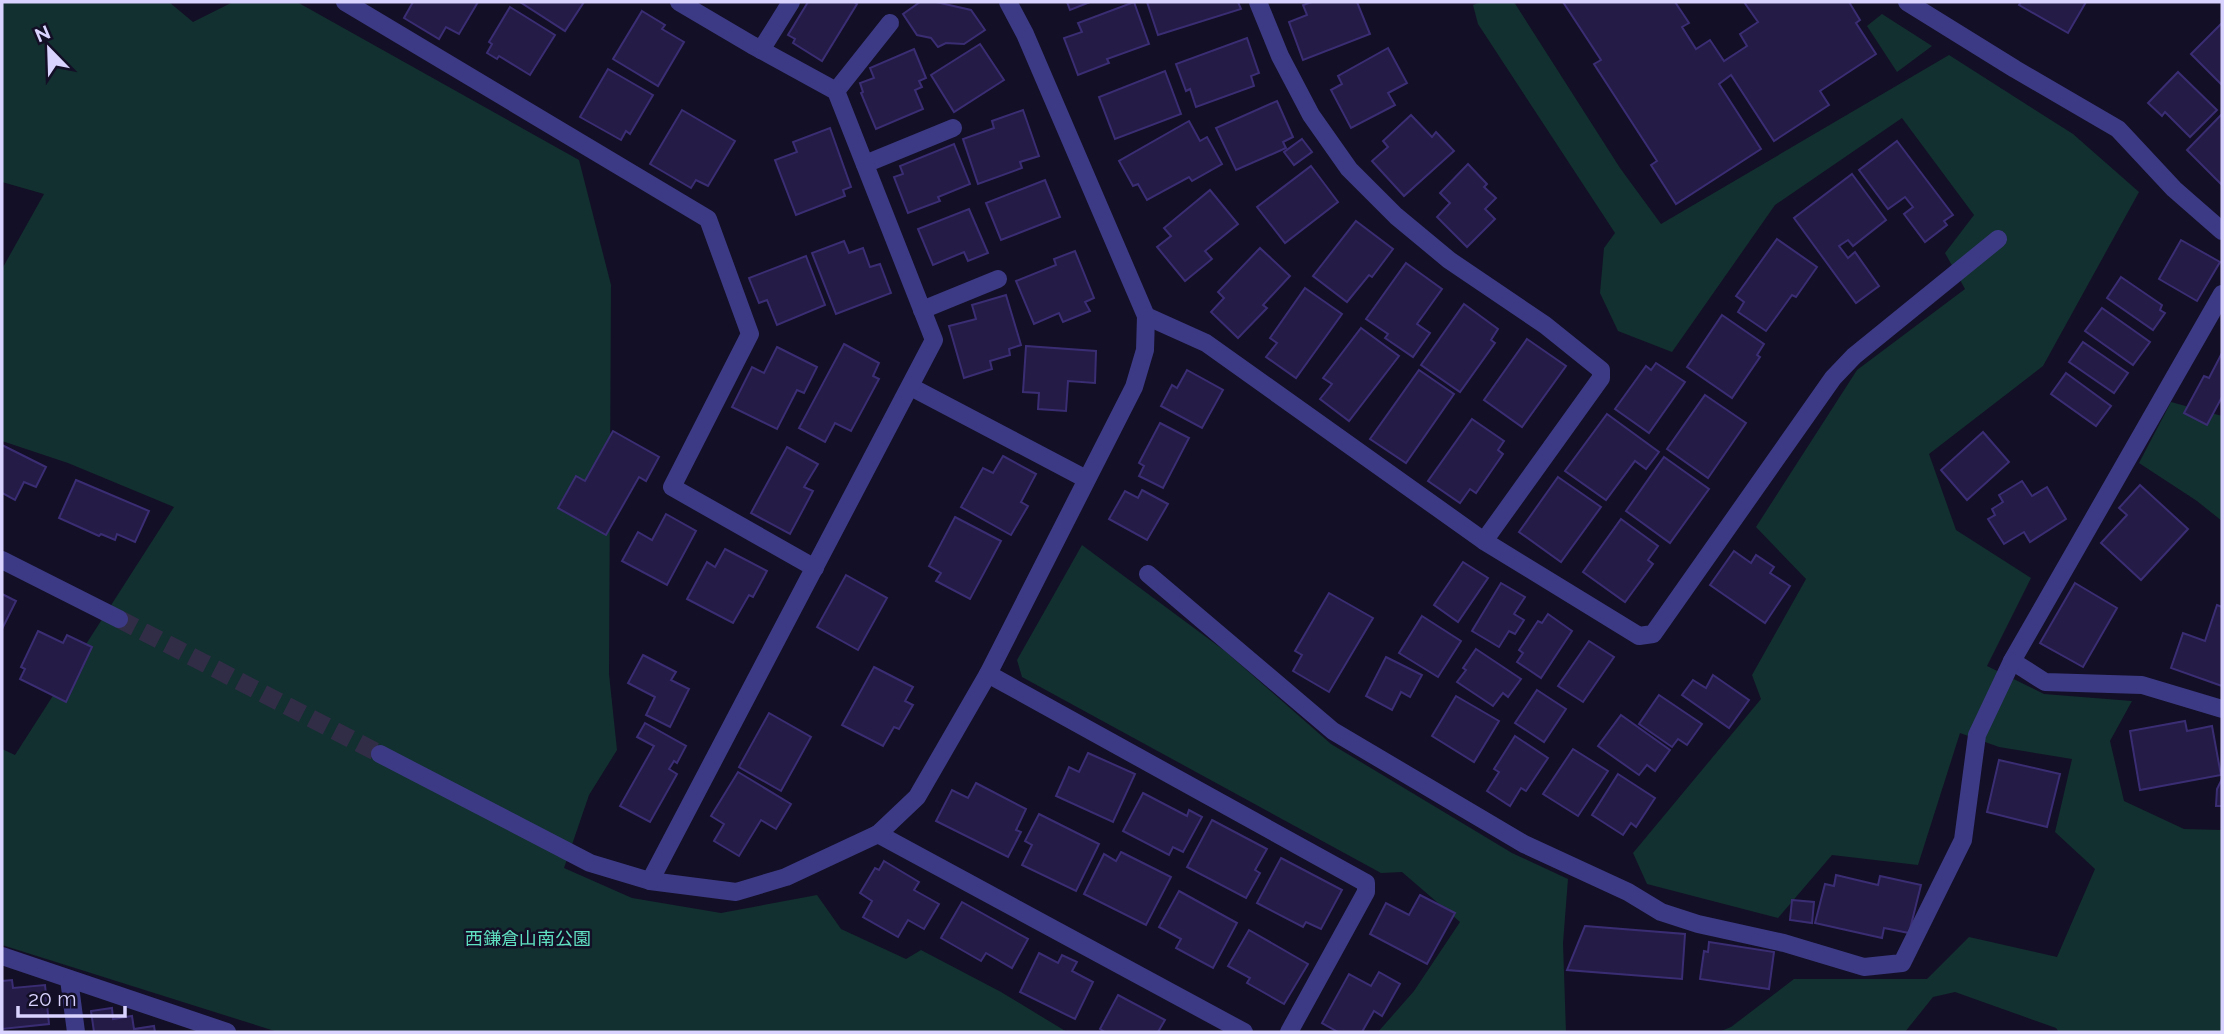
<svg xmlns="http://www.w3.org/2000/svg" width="2224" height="1034" font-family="Raleway,'Noto Sans JP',sans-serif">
  <rect width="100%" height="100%" fill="#130f26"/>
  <g fill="#12302f">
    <polygon points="2,2 169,2 193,22 233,2 297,2 579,160 611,285 609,674 617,750 589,795 564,868 632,898 721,913 817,895 841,929 906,959 921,950 1001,992 1067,1032 278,1032 2,945 2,749 15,755 174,507 68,463 2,441 2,269 44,194 2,182"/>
    <polygon points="1481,2 1514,2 1620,168 1661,224 1949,55 2073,134 2139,192 2043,366 1929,454 1956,530 2031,578 1987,666 2044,694 2132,701 2110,741 2124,801 2184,829 2222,830 2222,1032 2059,1032 2056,1028 1955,992 1933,997 1905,1032 1719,1032 1731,1027 1794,979 1927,979 1969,937 2057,957 2095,869 2055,832 2072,759 1999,747 1960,733 1918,865 1832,855 1778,918 1647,884 1633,853 1761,699 1752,675 1806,579 1756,527 1857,370 1965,289 1945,253 1974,215 1902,118 1775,205 1672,352 1618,331 1600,293 1604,248 1615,233 1478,24 1473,5"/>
    <polygon points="1882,14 1932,46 1897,72 1867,26"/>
    <polygon points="2171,402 2222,416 2222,521 2197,501 2139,463"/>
    <polygon points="1082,545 1225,651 1331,744 1512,853 1568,879 1563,943 1566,1032 1378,1032 1414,991 1460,922 1402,872 1381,873 1022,677 1017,660"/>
  </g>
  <g fill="#241b47" stroke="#3b2d73" stroke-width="2">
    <polygon points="413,2 478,2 459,34 446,27 439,39 404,18"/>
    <polygon points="520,2 584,2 565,31"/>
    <polygon points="808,2 854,2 857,4 822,61 793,43 795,39 788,35"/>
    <polygon points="920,2 936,2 971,10 985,30 964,44 946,43 938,47 931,38 917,35 903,14"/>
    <polygon points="1067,2 1090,2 1070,10"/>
    <polygon points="1134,2 1149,44 1107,59 1109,63 1078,75 1064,38 1082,32 1078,23"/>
    <polygon points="1147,2 1238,2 1241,9 1158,35"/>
    <polygon points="1312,2 1357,2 1370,34 1303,60 1289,22 1307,15 1303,5"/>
    <polygon points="1563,2 1675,2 1689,23 1682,27 1696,49 1710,40 1724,61 1747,46 1740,34 1758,22 1744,2 1849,2 1860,20 1856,23 1876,54 1820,91 1829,105 1774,141 1731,75 1719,84 1761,149 1676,204 1651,165 1657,161 1594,64 1601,60"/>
    <polygon points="2021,2 2086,2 2068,33 2019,5"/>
    <polygon points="510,7 555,35 530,75 499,56 497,59 487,53 492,44 489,42"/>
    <polygon points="642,11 665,25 662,29 684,42 658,86 613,59"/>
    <polygon points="2222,23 2222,85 2191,54"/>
    <polygon points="1247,38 1259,73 1251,76 1254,86 1196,107 1190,89 1186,91 1176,64"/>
    <polygon points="980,44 1004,80 954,112 931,75"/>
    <polygon points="1388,48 1407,83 1388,93 1395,105 1351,128 1331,90 1342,84 1338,76"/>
    <polygon points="914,49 926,78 919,81 922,87 915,90 923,109 876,129 861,93 863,92 860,83 874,78 870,68"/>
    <polygon points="608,69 653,95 630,134 626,131 621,140 580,117"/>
    <polygon points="1165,71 1181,114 1115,139 1099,97"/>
    <polygon points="2178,72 2217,110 2190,137 2165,112 2162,116 2148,103"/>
    <polygon points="1277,101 1293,137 1283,142 1286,148 1236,170 1216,128"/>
    <polygon points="682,110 735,141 708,186 696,180 691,188 650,164"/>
    <polygon points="1023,110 1039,156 1020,162 1022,168 978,184 963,139 994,128 992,121"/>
    <polygon points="2222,114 2222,185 2187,150"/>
    <polygon points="1411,115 1432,137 1436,132 1454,151 1404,196 1372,161 1388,147 1383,141"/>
    <polygon points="1189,121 1200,141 1207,137 1222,164 1192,181 1189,177 1147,200 1138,184 1133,186 1119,161"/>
    <polygon points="830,128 851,187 843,190 845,196 796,215 775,160 797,152 793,142"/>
    <polygon points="1302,139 1312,152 1294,165 1284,152"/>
    <polygon points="1897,141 1953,215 1944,221 1947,225 1925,242 1904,214 1913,207 1905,197 1888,209 1859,170"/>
    <polygon points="954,144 970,184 938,197 940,201 908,213 894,177 903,174 900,166"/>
    <polygon points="1468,164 1487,184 1484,187 1496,198 1485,209 1495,219 1467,247 1437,217 1450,203 1440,193"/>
    <polygon points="1311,166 1338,202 1285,243 1257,207"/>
    <polygon points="1852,174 1886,220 1853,246 1848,240 1839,246 1848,258 1855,252 1879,286 1856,303 1794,218"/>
    <polygon points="1045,180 1060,217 1001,240 986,203"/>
    <polygon points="1210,190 1238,224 1205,251 1212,259 1185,281 1157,247 1171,236 1164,228"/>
    <polygon points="969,209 988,253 968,261 964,252 933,265 918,229"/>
    <polygon points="1356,221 1393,249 1372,277 1369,275 1347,302 1313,276"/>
    <polygon points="1777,239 1817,267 1796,297 1792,295 1766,331 1738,312 1744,302 1736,296"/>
    <polygon points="2181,240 2220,262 2197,301 2159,279"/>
    <polygon points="844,241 849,253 863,248 870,267 880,264 891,293 836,314 812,253"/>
    <polygon points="1260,248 1290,276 1263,305 1267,308 1238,338 1211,312 1224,298 1218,292"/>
    <polygon points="1075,251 1094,298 1085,302 1090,311 1063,322 1059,313 1034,324 1016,281 1056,265 1054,259"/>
    <polygon points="806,256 825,305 777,325 767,300 759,303 749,278"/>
    <polygon points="1406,263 1442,289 1417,324 1430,333 1413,357 1385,338 1388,334 1366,319"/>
    <polygon points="2121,277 2162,305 2160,310 2165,313 2153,330 2107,298"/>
    <polygon points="1305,288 1342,314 1296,378 1266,357 1277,343 1270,338"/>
    <polygon points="1006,295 1021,345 1009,349 1010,355 990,361 992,369 964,378 949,326 976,319 972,305"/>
    <polygon points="1464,304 1498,329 1491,340 1495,343 1460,392 1421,365"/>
    <polygon points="2102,308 2150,342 2133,365 2085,331"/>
    <polygon points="1722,315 1764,344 1757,355 1760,357 1732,398 1687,367"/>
    <polygon points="1361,328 1399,356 1349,421 1320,399 1332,384 1323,378"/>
    <polygon points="1527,339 1566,366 1522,427 1484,400"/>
    <polygon points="2083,342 2128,373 2114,393 2069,362"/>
    <polygon points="844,344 879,363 873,376 879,379 851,431 835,423 825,442 799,428"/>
    <polygon points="1026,346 1096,351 1095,383 1068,381 1066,411 1038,409 1039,393 1023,392"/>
    <polygon points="777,347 817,367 804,393 797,390 777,429 732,407 752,367 764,373"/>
    <polygon points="2222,353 2222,397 2207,425 2184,413 2204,376 2209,378"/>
    <polygon points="1656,363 1685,382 1649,433 1615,409 1646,366 1651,370"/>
    <polygon points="1187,370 1223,390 1202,428 1161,406 1172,385 1177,388"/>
    <polygon points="1419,370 1454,394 1406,463 1370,439"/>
    <polygon points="2066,373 2111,406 2096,426 2051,394"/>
    <polygon points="1705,395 1746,423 1708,478 1667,449"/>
    <polygon points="1607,414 1659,452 1646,469 1635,461 1606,500 1565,471"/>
    <polygon points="1472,419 1504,441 1498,450 1503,454 1476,493 1470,489 1460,503 1428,481"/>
    <polygon points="1160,423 1189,438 1163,488 1139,476 1144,466 1139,463"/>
    <polygon points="613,431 659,457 646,481 639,477 606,535 558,508 576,476 585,481"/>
    <polygon points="1983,432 2009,462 1967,500 1941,470"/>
    <polygon points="2,445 46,467 36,487 24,482 15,500 2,493"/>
    <polygon points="787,447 818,464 804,487 813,491 790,534 751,513"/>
    <polygon points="1003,456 1036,474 1021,502 1028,506 1011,535 961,507 983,468 993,473"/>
    <polygon points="1664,457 1709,489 1670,543 1626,511"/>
    <polygon points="1558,477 1601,507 1561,562 1519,532"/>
    <polygon points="76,480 149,511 135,542 117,534 115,540 101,534 99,536 59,518"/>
    <polygon points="2022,481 2032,496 2047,487 2066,519 2030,542 2024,532 2004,544 1988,519 1995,515 1992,509 2003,502 1999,495"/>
    <polygon points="2140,485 2188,529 2141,580 2101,543 2127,515 2119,508"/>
    <polygon points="1142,490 1168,504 1147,540 1109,519 1125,491 1138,498"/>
    <polygon points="666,514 696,531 667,585 622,561 638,532 652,540"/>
    <polygon points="955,517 1001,541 970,599 936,581 941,573 929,566"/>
    <polygon points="1621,519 1658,546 1648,560 1653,564 1625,602 1583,572"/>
    <polygon points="725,549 767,571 753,597 749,595 733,623 687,599 707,562 715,567"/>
    <polygon points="1734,551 1751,563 1756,555 1774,567 1770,573 1790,586 1765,623 1710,585"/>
    <polygon points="1463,562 1488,578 1458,622 1434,605"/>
    <polygon points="846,575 887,598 858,650 817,627"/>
    <polygon points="1501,583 1525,597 1514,614 1524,620 1515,634 1509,631 1499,647 1472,631"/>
    <polygon points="2075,583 2117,608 2083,667 2040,643"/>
    <polygon points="1329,593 1373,618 1329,692 1293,671 1302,655 1295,651"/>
    <polygon points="2,594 16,601 2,629"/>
    <polygon points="2217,605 2222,607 2222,686 2171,668 2183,633 2205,641"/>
    <polygon points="1548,614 1572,631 1541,678 1517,662 1523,653 1519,650 1538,621 1542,623"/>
    <polygon points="1422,616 1461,641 1438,677 1399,653"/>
    <polygon points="38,631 63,643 67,635 92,647 66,702 20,679 25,669 21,667"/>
    <polygon points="1589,641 1614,657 1583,702 1558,686"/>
    <polygon points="1476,649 1521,679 1508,697 1503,693 1493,706 1457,682 1466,670 1463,668"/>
    <polygon points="643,655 676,672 671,680 689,689 670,727 646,715 655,697 628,683"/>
    <polygon points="1386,657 1422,675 1410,697 1401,692 1392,710 1366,696"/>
    <polygon points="874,667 913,687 905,701 913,705 899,729 894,727 883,746 842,725"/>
    <polygon points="1713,675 1749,700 1729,728 1682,695 1693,680 1706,688"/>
    <polygon points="1537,690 1566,709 1544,742 1515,723"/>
    <polygon points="1659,695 1702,724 1687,745 1678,739 1672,747 1639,724"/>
    <polygon points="1456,696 1499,721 1474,762 1432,736"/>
    <polygon points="769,713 811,737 781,791 739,767"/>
    <polygon points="1621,715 1670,750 1655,771 1647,765 1639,775 1598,746"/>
    <polygon points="2185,721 2187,731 2212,726 2221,775 2140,790 2130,731"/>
    <polygon points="645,723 686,746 677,763 674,761 669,769 677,774 650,822 620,806 654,746 637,737"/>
    <polygon points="1515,736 1548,758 1526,791 1521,788 1510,806 1487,791 1499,772 1494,769"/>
    <polygon points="1573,749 1608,771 1578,816 1543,794"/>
    <polygon points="1088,753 1135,774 1113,822 1056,796 1069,767 1079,772"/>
    <polygon points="1999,760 2060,774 2047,827 1987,812"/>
    <polygon points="738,772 791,804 776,829 761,820 739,856 714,841 724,824 711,816"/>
    <polygon points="1618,774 1655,798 1636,827 1631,823 1623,835 1592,815"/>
    <polygon points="2222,779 2222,806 2216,806 2217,789"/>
    <polygon points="976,783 1026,809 1016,830 1021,832 1008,857 936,821 952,790 968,798"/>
    <polygon points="1143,793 1187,816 1189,810 1202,817 1183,852 1173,847 1169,855 1123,831"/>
    <polygon points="1039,814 1099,844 1076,891 1022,865 1032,845 1025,841"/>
    <polygon points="1212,820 1267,849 1255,870 1260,873 1246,898 1187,867"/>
    <polygon points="1121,852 1171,877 1146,925 1084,894 1104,854 1116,861"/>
    <polygon points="1281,858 1342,890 1321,929 1306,922 1303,927 1257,903"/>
    <polygon points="884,861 919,882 914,890 939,904 924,929 908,920 898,937 863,917 872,901 860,893 875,868 879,870"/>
    <polygon points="1836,875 1878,885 1880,876 1921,885 1909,933 1884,928 1882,938 1815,923 1825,884 1834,886"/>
    <polygon points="1179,891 1237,923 1213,968 1176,948 1181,939 1159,927"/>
    <polygon points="1420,895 1455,913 1427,964 1370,934 1386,903 1409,915"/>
    <polygon points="1792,900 1814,902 1812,923 1790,920"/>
    <polygon points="962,902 1028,939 1012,968 986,953 981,961 941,938"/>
    <polygon points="1585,926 1685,934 1682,979 1567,970"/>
    <polygon points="1249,930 1308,964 1284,1004 1247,983 1250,978 1228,966"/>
    <polygon points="1709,942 1774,952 1769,989 1700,979 1704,951 1708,952"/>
    <polygon points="1039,953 1058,963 1062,955 1077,962 1072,971 1093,982 1075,1019 1020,992"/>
    <polygon points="1379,972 1400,984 1382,1016 1374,1011 1362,1032 1338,1032 1322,1023 1349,974 1371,986"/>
    <polygon points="12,980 13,988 45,985 49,1024 2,1029 2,981"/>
    <polygon points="1118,995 1165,1020 1158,1032 1105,1032 1100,1029"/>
    <polygon points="112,1008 113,1019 132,1016 134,1029 154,1026 155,1032 94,1032 91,1011"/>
  </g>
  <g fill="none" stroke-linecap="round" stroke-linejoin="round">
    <polyline stroke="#312d47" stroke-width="18" stroke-dasharray="18 9" stroke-linecap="butt" points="119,619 380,754"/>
    <g stroke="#3d3a85" stroke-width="18">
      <polyline points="345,2 708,219 750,334 672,487 815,568"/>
      <polyline points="1258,2 1280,56 1311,115 1349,169 1396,216 1449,260 1545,325 1601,370 1601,378 1484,541"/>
      <polyline points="1907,2 2015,69 2118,129 2174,189 2222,231"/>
      <polyline points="761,50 791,2"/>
      <polyline points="836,91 890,23"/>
      <polyline points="865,164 953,128"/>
      <polyline points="2222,294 2012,661 2045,682 2142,685 2222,709"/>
      <polyline points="922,310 998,279"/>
      <polyline points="1146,316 1206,343 1484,541 1639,636 1653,634 1833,378 1854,356 1998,239"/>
      <polyline points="911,387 1086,479"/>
      <polyline points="2,560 119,619"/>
      <polyline points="1148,574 1333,731 1524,844 1628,892 1661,912 1698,924 1784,943 1864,967 1902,963 1963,840 1977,735 2012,661"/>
      <polyline points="988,674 1366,883 1366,892 1289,1032"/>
      <polyline points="380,754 590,863 650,881 736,892 786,877 878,834 917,797 988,674 1134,387 1145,350 1146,316 1025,34 1008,2"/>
      <polyline points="878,834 1244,1032"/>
      <polyline points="650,881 934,340 836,91 752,45 679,2"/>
      <polyline points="2,956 227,1032"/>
      <polyline points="69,979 76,1032"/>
    </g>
  </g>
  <g text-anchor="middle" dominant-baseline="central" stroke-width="5" stroke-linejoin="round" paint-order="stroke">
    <g font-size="18" fill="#5fe0c0" stroke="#130f26">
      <text x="528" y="938">西鎌倉山南公園</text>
    </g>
  </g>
  <rect width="2224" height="1034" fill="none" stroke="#d9d4ff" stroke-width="7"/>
  <g transform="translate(49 49) rotate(337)" stroke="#130f26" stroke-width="5" paint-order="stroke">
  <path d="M0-5L12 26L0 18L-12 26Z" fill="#d9d4ff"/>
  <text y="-10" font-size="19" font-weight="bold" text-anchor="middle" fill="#d9d4ff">N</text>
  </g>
  <path d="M18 1006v10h107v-10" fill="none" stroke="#d9d4ff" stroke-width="3.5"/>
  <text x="28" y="1006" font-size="21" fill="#d9d4ff" stroke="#130f26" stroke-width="5" paint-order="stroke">20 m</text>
</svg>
